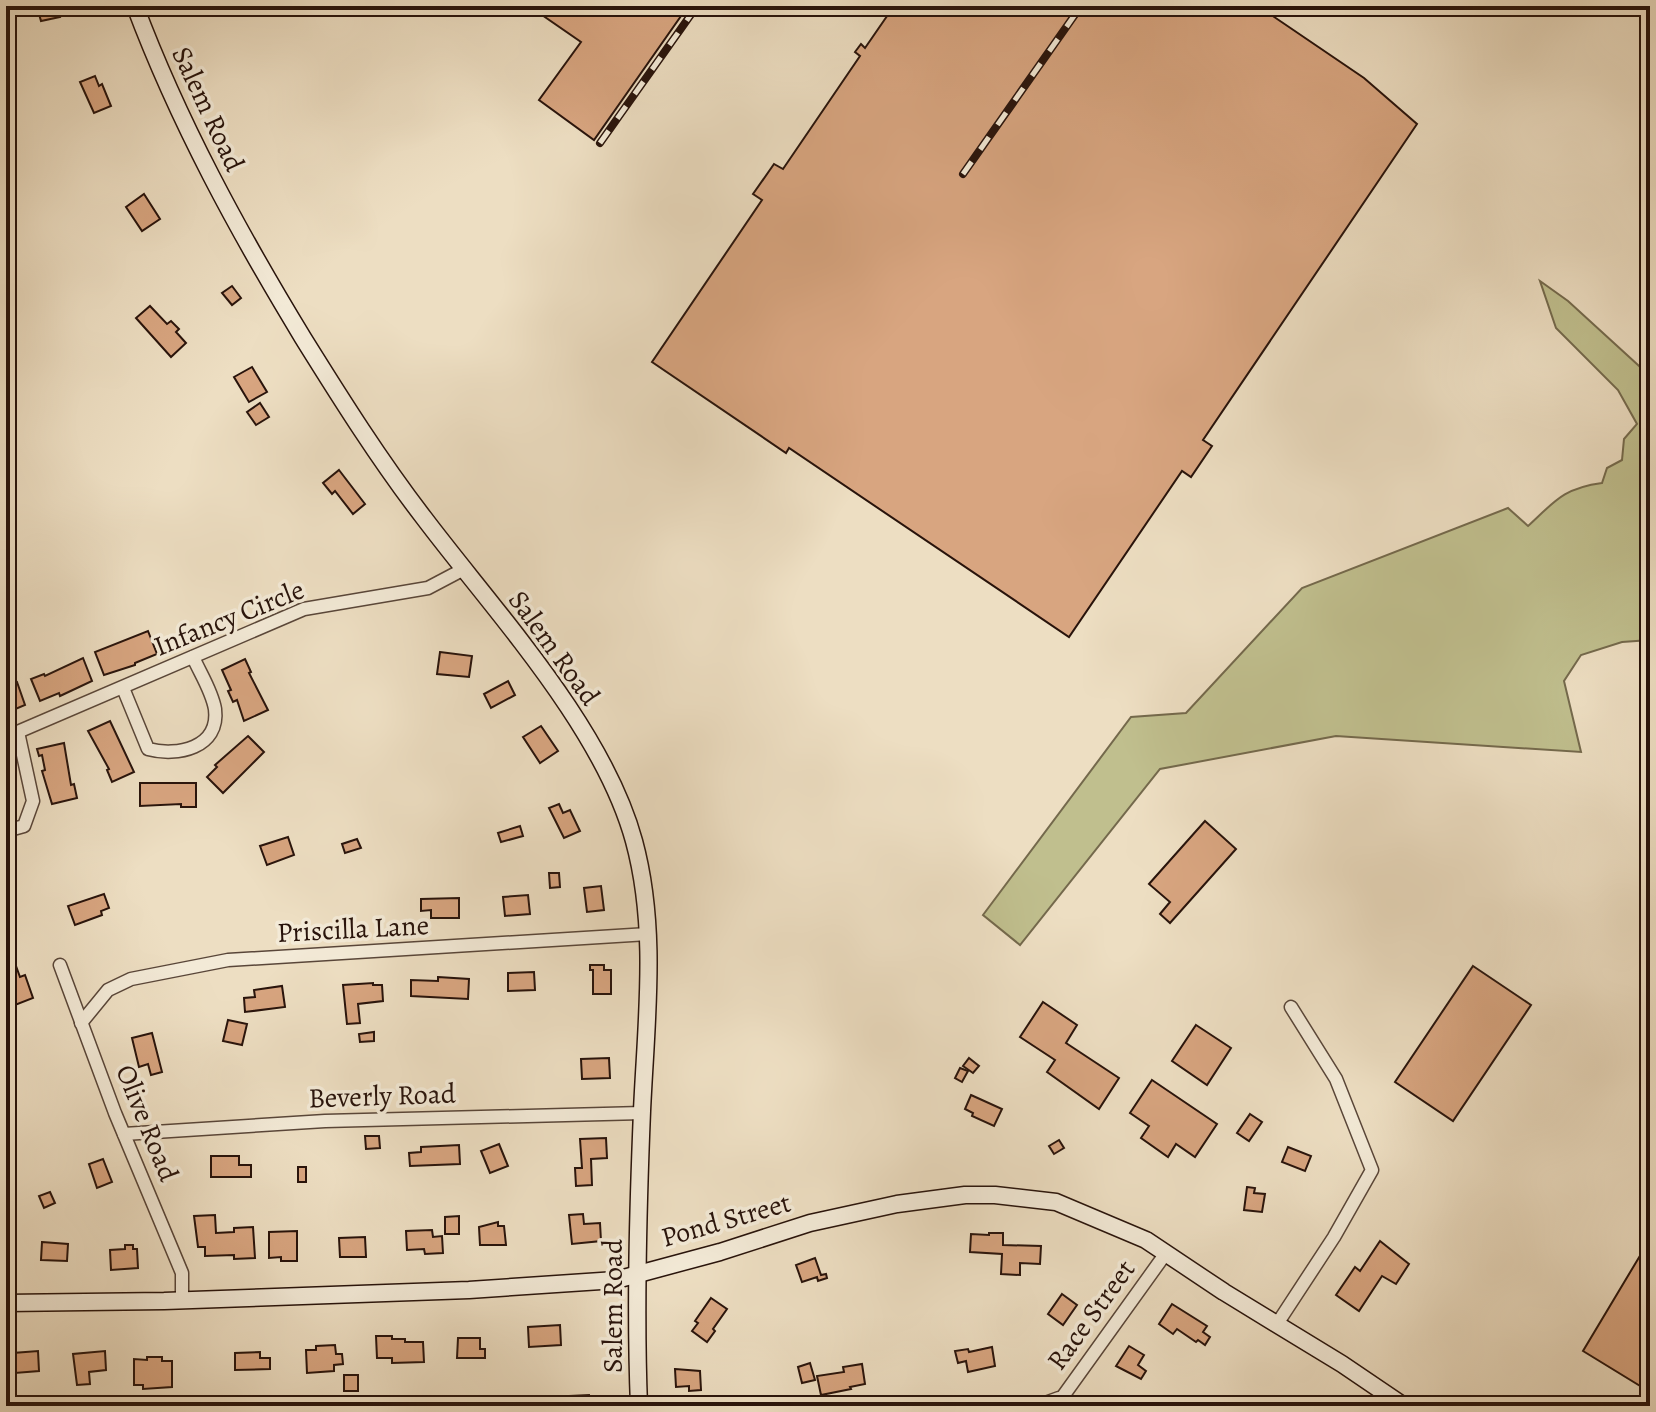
<svg xmlns="http://www.w3.org/2000/svg" width="1656" height="1412" font-family="Alegreya,serif">
  <rect width="100%" height="100%" fill="#eddec2"/>
  <filter id="stains"><feTurbulence type="fractalNoise" baseFrequency=".0025" numOctaves="4"/><feColorMatrix values="0 0 0 0 .2 0 0 0 0 .09 0 0 0 0 .02 0 0 0 .5 -.17"/></filter>
  <radialGradient id="worn" r=".72"><stop offset=".6" stop-color="#630" stop-opacity="0"/><stop offset="1" stop-color="#630" stop-opacity=".3"/></radialGradient>
  <path fill="#c0bf8e" stroke="#74694c" stroke-width="2" d="M1540,281L1568,301L1650,376V640L1622,642L1581,655L1564,681L1581,752L1336,736L1160,769L1020,945L983,915L1131,717L1186,713L1302,588L1508,508L1528,526C1555,501 1564,488 1602,483L1607,468L1622,460L1624,439L1637,424L1618,390L1556,328Z"/>
  <g fill="#d8a580" stroke="#28130b" stroke-width="2">
    <polygon points="32,6 57,6 60,17 41,21 37,7 33,8"/>
    <polygon points="529,6 688,6 594,140 539,100 581,42"/>
    <polygon points="894,6 1258,6 1364,78 1417,124 1203,440 1212,446 1191,477 1182,471 1069,637 789,448 786,453 652,362 762,200 753,194 774,164 783,169 860,56 855,52 861,44 865,48"/>
    <polygon points="95,76 99,86 102,84 111,106 94,113 80,82"/>
    <polygon points="144,194 160,219 142,231 126,207"/>
    <polygon points="232,286 241,298 232,305 222,293"/>
    <polygon points="150,306 167,324 171,321 179,329 176,332 186,343 171,357 136,318"/>
    <polygon points="252,367 267,392 249,402 234,377"/>
    <polygon points="260,403 269,417 256,425 247,412"/>
    <polygon points="339,470 365,504 353,514 335,491 332,494 323,483"/>
    <polygon points="148,631 157,654 135,663 135,665 104,675 95,652"/>
    <polygon points="440,652 472,656 469,677 437,674"/>
    <polygon points="83,658 92,681 60,696 59,693 40,701 31,679 44,674 45,676"/>
    <polygon points="245,659 251,672 249,673 268,710 244,721 237,700 233,702 228,691 231,690 222,670"/>
    <polygon points="508,681 515,695 491,708 484,694"/>
    <polygon points="17,682 25,705 6,713 6,687"/>
    <polygon points="110,721 134,772 112,782 107,770 109,769 88,731"/>
    <polygon points="541,726 558,751 540,763 523,737"/>
    <polygon points="248,736 264,752 223,793 207,777 217,767 215,765"/>
    <polygon points="64,743 71,785 74,784 77,798 52,804 42,771 45,770 42,755 39,756 37,749"/>
    <polygon points="140,783 196,783 196,807 181,807 181,804 140,806"/>
    <polygon points="559,804 563,813 570,810 580,831 564,838 549,808"/>
    <polygon points="1205,821 1236,849 1170,923 1160,914 1170,902 1149,884"/>
    <polygon points="520,826 523,836 501,842 498,833"/>
    <polygon points="288,837 294,855 267,865 260,846"/>
    <polygon points="357,839 361,848 345,853 342,844"/>
    <polygon points="549,873 559,873 560,887 550,888"/>
    <polygon points="601,886 604,910 587,912 584,888"/>
    <polygon points="104,894 109,908 101,911 102,915 75,925 68,906"/>
    <polygon points="528,895 530,914 505,916 503,897"/>
    <polygon points="459,898 459,918 431,918 431,910 421,911 421,899"/>
    <polygon points="590,965 604,965 604,970 611,970 611,994 593,994 593,970 590,970"/>
    <polygon points="16,966 20,977 25,975 33,998 15,1005 6,981 6,970"/>
    <polygon points="1473,966 1531,1005 1453,1121 1395,1082"/>
    <polygon points="534,972 535,990 508,991 508,973"/>
    <polygon points="438,977 469,979 468,999 411,996 411,980 438,981"/>
    <polygon points="373,983 373,985 382,985 383,1001 358,1004 360,1023 347,1024 343,985"/>
    <polygon points="282,986 285,1007 245,1012 244,998 255,997 254,990"/>
    <polygon points="1043,1002 1077,1025 1066,1043 1119,1078 1099,1109 1047,1072 1055,1060 1020,1037"/>
    <polygon points="228,1020 247,1024 242,1045 223,1041"/>
    <polygon points="1196,1025 1231,1048 1207,1085 1172,1061"/>
    <polygon points="374,1032 374,1041 360,1042 359,1034"/>
    <polygon points="152,1033 162,1072 151,1075 148,1064 139,1067 132,1038"/>
    <polygon points="609,1058 610,1078 582,1079 581,1059"/>
    <polygon points="969,1058 979,1066 973,1073 963,1066"/>
    <polygon points="960,1068 968,1071 962,1082 955,1078"/>
    <polygon points="1152,1080 1217,1124 1195,1157 1176,1144 1168,1157 1141,1138 1149,1126 1130,1113"/>
    <polygon points="971,1095 1002,1109 994,1126 972,1116 973,1113 965,1109"/>
    <polygon points="1250,1114 1262,1122 1249,1141 1237,1133"/>
    <polygon points="365,1136 379,1136 380,1148 366,1149"/>
    <polygon points="606,1138 607,1158 591,1159 592,1185 576,1186 575,1168 582,1168 580,1139"/>
    <polygon points="1059,1140 1064,1148 1054,1154 1049,1146"/>
    <polygon points="499,1144 508,1166 490,1173 481,1151"/>
    <polygon points="459,1145 460,1164 410,1166 409,1153 421,1152 421,1147"/>
    <polygon points="1288,1147 1311,1156 1305,1171 1282,1162"/>
    <polygon points="211,1156 239,1156 239,1165 251,1165 251,1177 211,1177"/>
    <polygon points="103,1159 112,1182 97,1188 89,1164"/>
    <rect x="298" y="1167" width="8" height="15"/>
    <polygon points="1247,1187 1255,1188 1254,1193 1265,1194 1262,1212 1244,1210"/>
    <polygon points="50,1192 55,1203 44,1208 39,1196"/>
    <polygon points="583,1214 584,1224 600,1223 601,1241 572,1244 569,1215"/>
    <polygon points="215,1215 216,1233 234,1232 234,1228 253,1227 255,1258 234,1259 234,1255 205,1256 205,1247 198,1247 194,1216"/>
    <polygon points="459,1216 459,1234 445,1234 445,1217"/>
    <polygon points="498,1222 498,1226 504,1226 506,1245 480,1245 479,1227"/>
    <polygon points="432,1230 433,1237 442,1236 443,1253 425,1254 424,1249 407,1250 406,1231"/>
    <polygon points="297,1231 297,1261 281,1261 281,1257 269,1258 269,1232"/>
    <polygon points="989,1233 1003,1233 1003,1245 1041,1246 1040,1264 1020,1263 1020,1275 1001,1274 1002,1254 970,1252 971,1234 989,1235"/>
    <polygon points="365,1237 366,1257 340,1257 339,1238"/>
    <polygon points="1650,1239 1650,1392 1583,1351"/>
    <polygon points="1380,1241 1409,1264 1396,1284 1382,1276 1359,1311 1336,1295 1355,1267 1360,1271"/>
    <polygon points="42,1242 68,1244 67,1261 41,1260"/>
    <polygon points="125,1245 133,1245 133,1249 137,1249 138,1268 111,1270 110,1250 125,1249"/>
    <polygon points="815,1258 821,1275 826,1274 827,1278 818,1281 817,1277 802,1282 796,1265"/>
    <polygon points="1062,1294 1077,1305 1063,1325 1048,1314"/>
    <polygon points="711,1298 727,1309 713,1329 715,1331 707,1342 692,1331 698,1323 695,1321"/>
    <polygon points="1172,1304 1207,1326 1203,1332 1210,1337 1205,1345 1198,1340 1196,1342 1177,1329 1173,1334 1159,1324"/>
    <polygon points="560,1325 561,1345 529,1347 528,1327"/>
    <polygon points="376,1336 392,1336 392,1339 405,1339 405,1342 423,1342 424,1362 392,1363 392,1358 377,1358"/>
    <polygon points="458,1338 480,1338 480,1349 485,1349 485,1358 457,1358"/>
    <polygon points="335,1345 336,1354 342,1354 343,1364 334,1365 334,1371 307,1373 306,1350 316,1350 316,1346"/>
    <polygon points="1129,1346 1144,1355 1138,1365 1146,1371 1141,1379 1116,1366"/>
    <polygon points="992,1347 995,1366 968,1372 966,1361 958,1363 955,1351 968,1349 969,1352"/>
    <polygon points="38,1351 39,1371 15,1373 13,1353"/>
    <polygon points="105,1351 106,1370 89,1372 90,1384 77,1385 73,1354"/>
    <polygon points="260,1352 260,1358 270,1358 270,1369 235,1370 235,1353"/>
    <polygon points="147,1357 162,1357 162,1361 172,1361 172,1387 143,1389 143,1385 134,1385 134,1359 147,1360"/>
    <polygon points="810,1363 815,1380 802,1383 798,1367"/>
    <polygon points="862,1364 865,1384 850,1387 851,1389 821,1395 817,1376 844,1372 843,1367"/>
    <polygon points="675,1369 700,1371 701,1390 689,1391 689,1386 676,1387"/>
    <rect x="344" y="1375" width="14" height="16"/>
    <polygon points="589,1395 590,1406 571,1406 570,1396"/>
  </g>
  <g fill="none" stroke-linecap="round" stroke-linejoin="round">
    <g stroke="#594639" stroke-width="15">
      <g id="street">
        <path d="M123,688L148,749C177,757 220,748 215,709C212,691 200,673 193,657"/>
        <polyline points="6,737 304,609 428,588 464,569"/>
        <polyline points="6,831 24,826 33,801 18,732"/>
        <polyline points="60,965 115,1113 182,1273 182,1300"/>
        <polyline points="81,1023 108,990 131,979 228,960 648,934"/>
        <polyline points="124,1134 325,1121 642,1113"/>
        <polyline points="1277,1324 1334,1237 1372,1170 1336,1079 1291,1007"/>
        <polyline points="1037,1406 1059,1398"/>
        <polyline points="1056,1406 1166,1253"/>
      </g>
    </g>
    <g stroke="#28130b" stroke-width="19">
      <g id="secondary">
        <path d="M135,6C179,123 238,231 303,338C341,399 380,461 424,518C495,612 603,727 634,841C658,929 646,1021 642,1111C638,1209 635,1308 639,1406"/>
        <polyline points="6,1303 164,1301 469,1290 616,1280 720,1252 810,1223 897,1204 965,1195 995,1195 1056,1202 1146,1240 1224,1292 1342,1364 1404,1406"/>
      </g>
    </g>
    <use href="#street" stroke="#f3ead7" stroke-width="12"/>
    <use href="#secondary" stroke="#f3ead7" stroke-width="16"/>
    <g stroke="#28130b" stroke-width="8">
      <g id="rail">
        <polyline points="600,143 697,6"/>
        <polyline points="963,174 1081,6"/>
      </g>
    </g>
    <use href="#rail" stroke="#f3ead7" stroke-width="5" stroke-dasharray="15" stroke-linecap="butt"/>
  </g>
  <g text-anchor="middle" dominant-baseline="central" stroke-width="7" stroke-linejoin="round" paint-order="stroke">
    <g font-size="28" fill="#28130b" stroke="#f3ead7">
      <text transform="translate(208 109) rotate(65)">Salem Road</text>
      <text transform="translate(229 618) rotate(-22)">Infancy Circle</text>
      <text transform="translate(554 648) rotate(54)">Salem Road</text>
      <text transform="translate(353 929) rotate(-3)">Priscilla Lane</text>
      <text transform="translate(382 1096) rotate(-2)">Beverly Road</text>
      <text transform="translate(147 1123) rotate(68)">Olive Road</text>
      <text transform="translate(726 1220) rotate(-16)">Pond Street</text>
      <text transform="translate(613 1306) rotate(-90)">Salem Road</text>
      <text transform="translate(1091 1315) rotate(-54)">Race Street</text>
    </g>
  </g>
  <rect width="1656" height="1412" fill="none" stroke="#eddec2" stroke-width="32"/>
  <rect x="8" y="8" width="1640" height="1396" fill="none" stroke="#28130b" stroke-width="4"/>
  <rect x="16" y="16" width="1624" height="1380" fill="none" stroke="#28130b" stroke-width="2"/>
  <rect width="100%" height="100%" filter="url(#stains)"/>
  <rect width="100%" height="100%" fill="url(#worn)"/>
</svg>
